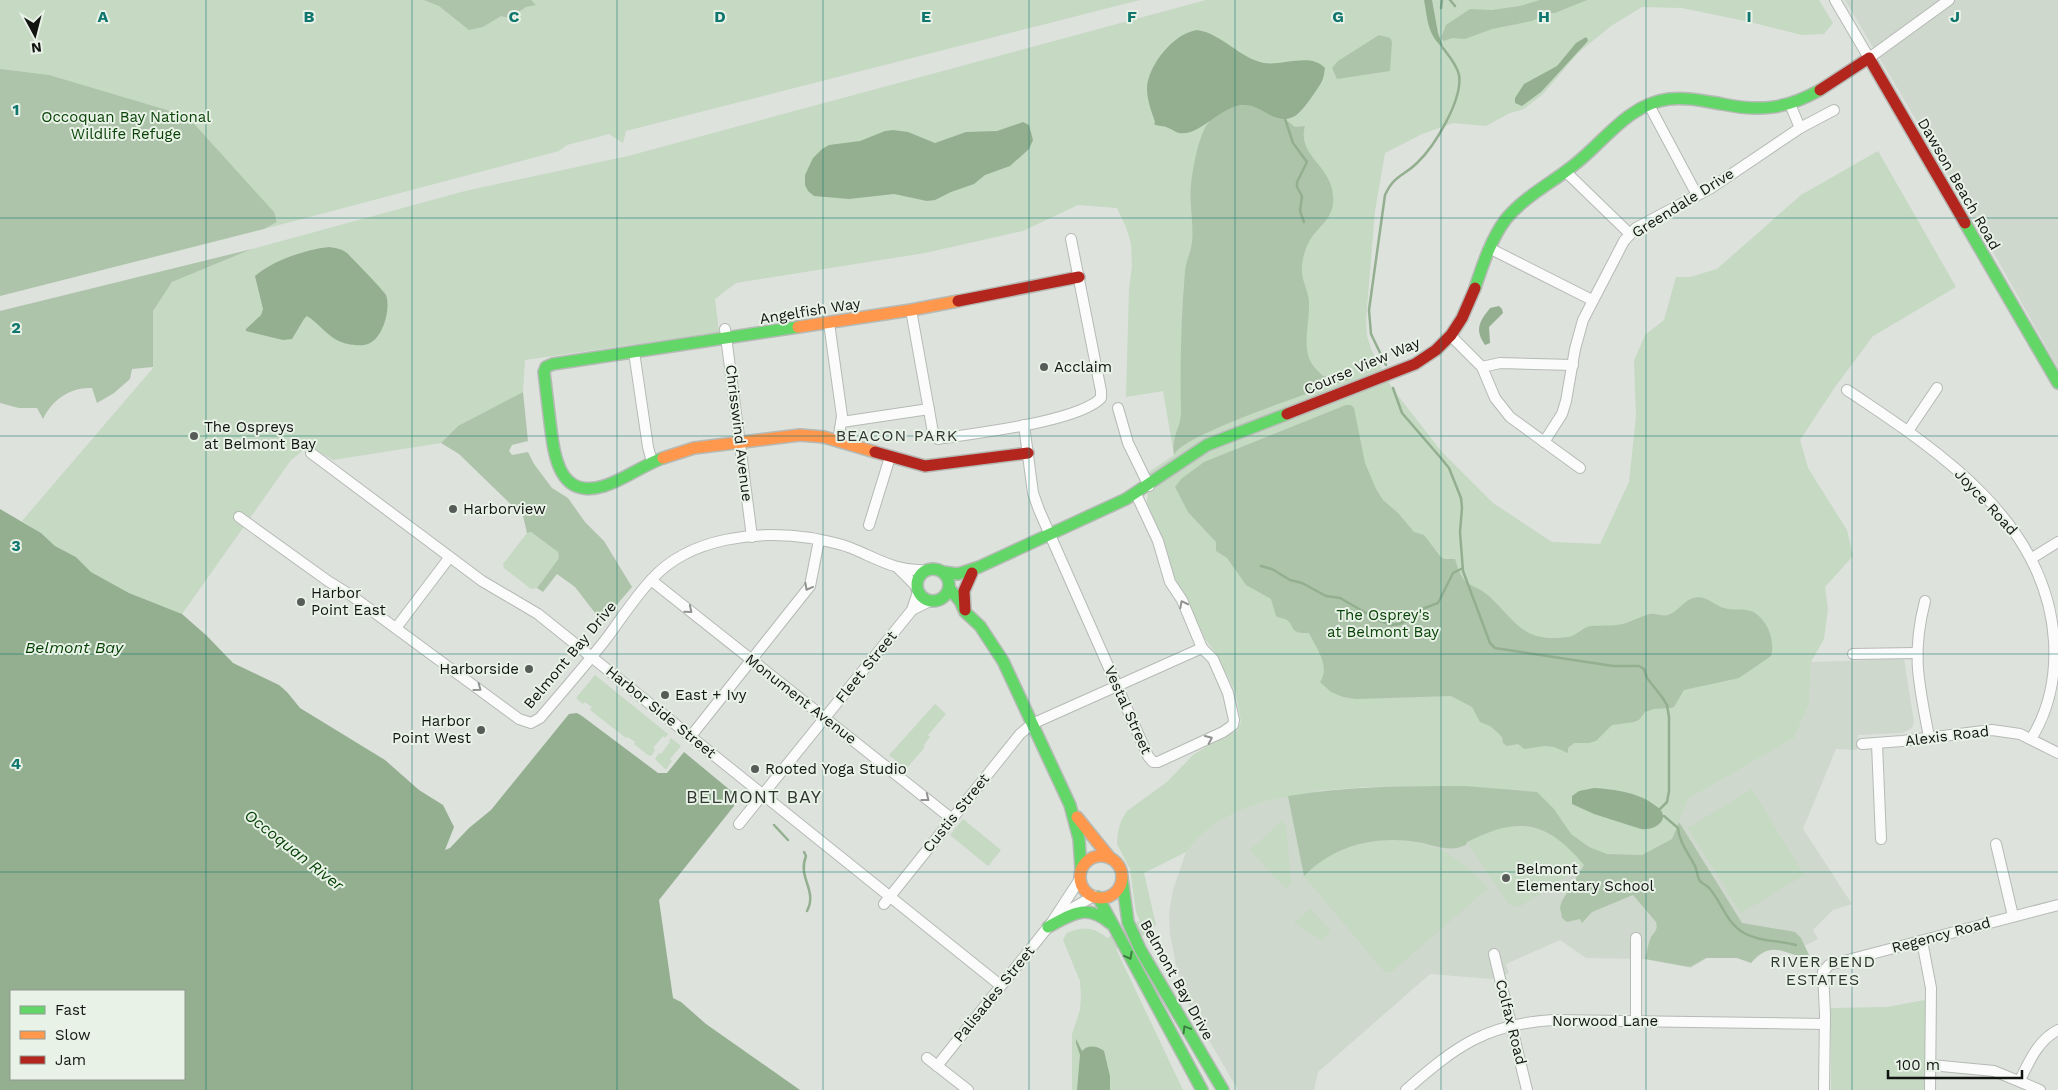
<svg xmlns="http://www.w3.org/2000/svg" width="2058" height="1090" font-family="'Work Sans',sans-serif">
  <rect width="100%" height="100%" fill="#dde2dc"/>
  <g fill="#ced8cc">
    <polygon points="1845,0 2058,0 2058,368 1973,216"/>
    <polygon points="1904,659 1914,722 1912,728 1902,733 1858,735 1857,750 1836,749 1803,829 1852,904 1833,910 1813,930 1818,939 1802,947 1734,941 1691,968 1645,959 1586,958 1560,940 1506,964 1509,973 1492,979 1430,974 1318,1072 1314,1090 1238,1090 1190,1008 1177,970 1170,934 1169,913 1173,890 1186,852 1198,838 1213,825 1236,812 1263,802 1316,791 1672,839 1688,799 1794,738 1809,704 1811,662"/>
  </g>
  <g fill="#c5d9c3">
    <polygon points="0,0 1140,0 626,131 623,143 609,134 567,145 559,151 264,229 277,222 277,218 0,287"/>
    <path d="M1206,0H1819L1833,23L1824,34L1802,35L1750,22L1682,8L1642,7L1611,26L1578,53L1543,94L1524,109L1510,113L1486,126L1453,123L1422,134L1385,153L1375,211L1366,320L1367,336L1372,351L1392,388L1442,452L1493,503L1552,542L1600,544L1629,482L1636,417L1634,361L1645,335L1664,320L1676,277H1690L1717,269L1801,195L1878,151L1956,287L1873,336L1835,387L1800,440L1808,468L1847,530L1853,556L1825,587L1828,609L1824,639L1811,662L1809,704L1794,738L1688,799L1672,839L1642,855L1593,853L1464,786L1368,787L1316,791L1263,802L1236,812L1213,825L1198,838L1186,852L1144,873L1156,925L1146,934L1116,949L1183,1090H1072V1034L1080,1010L1081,995L1080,981L1063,940L1067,933C1083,926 1094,927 1107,938L1140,921L1136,912L1130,869L1117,844L1118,832L1121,821L1127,811L1167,782L1193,755L1216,741L1237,731L1241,722L1235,691L1216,653L1205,639L1172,573L1157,525L1147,506L1149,472L1174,455L1163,391L1126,397L1129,289L1132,266L1131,244L1126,227L1117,208L1078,205L1023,231L925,253L736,283L715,299L719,332L525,360L523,392L458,426L441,443L333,460L309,446L291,460L182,614L129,593L91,572L76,557L55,546L41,533L22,521L153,368V311L172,282L252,249L465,191L628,156Z"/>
    <polygon points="531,532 558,552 559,558 537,588 531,589 504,568 503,564 527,533"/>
    <polygon points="595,675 668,734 665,738 663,736 653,748 655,750 651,756 648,755 634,744 635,742 628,737 626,738 590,710 592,707 585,702 583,704 576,698"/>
    <polygon points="935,704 946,714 928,735 930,737 923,746 925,747 906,769 889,755"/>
    <polygon points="671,738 681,746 670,759 672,761 666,770 655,759 659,753 661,754 670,742 669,741"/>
    <polygon points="1752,789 1804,875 1741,913 1688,828"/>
    <polygon points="963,819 1001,850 988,866 950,835"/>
    <polygon points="1282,821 1286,825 1291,884 1286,889 1250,850"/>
    <path d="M1506,826C1544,825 1560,837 1584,865L1519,907L1509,904L1467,842L1491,830Z"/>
    <path d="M1381,840C1433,840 1453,851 1488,888L1391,972L1384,971L1304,876C1326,853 1351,845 1381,840Z"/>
    <polygon points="1310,909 1331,931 1322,940 1294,923"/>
    <polygon points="1925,1000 1925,1090 1831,1090 1831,1008 1887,1007"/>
  </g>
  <g fill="#adc4aa">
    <polygon points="424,0 531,0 536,5 526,7 509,18 501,16 483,27 469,30 439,6"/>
    <polygon points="1540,0 1587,0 1555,13 1548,13 1532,21 1492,29 1465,39 1452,38 1444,41 1441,38 1446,25 1470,9 1492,10 1520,6"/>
    <polygon points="1379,35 1390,38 1392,42 1390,71 1337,79 1332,68 1338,61"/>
    <polygon points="0,69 49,75 187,116 274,212 277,222 264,229 0,296"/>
    <path d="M1248,105C1252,106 1257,107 1261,109C1270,113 1274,121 1285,119L1295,127L1305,126C1296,158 1337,166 1333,204C1331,221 1316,228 1309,242C1305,249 1302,260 1302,268C1301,279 1308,290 1309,301C1310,319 1303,341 1309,358C1312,366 1318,371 1323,376L1350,379C1324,388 1180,435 1174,455C1171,435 1181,429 1181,411C1180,365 1181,318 1185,271C1186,261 1191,252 1192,242C1194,223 1189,204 1191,185C1193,168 1198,137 1208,123C1216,111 1234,105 1248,105Z"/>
    <path d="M252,249L172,282L153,311V367L132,369L130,379L114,393L97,403L92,388C70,387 52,400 43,419L37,408H19L0,403V311Z"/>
    <polygon points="523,392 528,441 512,445 509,451 512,455 528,452 534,464 552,488 568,498 585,522 604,541 632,587 602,622 575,587 557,574 543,592 537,588 559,558 558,552 531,532 527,533 523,516 459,454 441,443 458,426"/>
    <path d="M1346,405H1351L1354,408L1365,463L1376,489L1383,500L1398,513L1414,532L1424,535L1440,556L1444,559H1455C1465,593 1471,579 1491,598C1518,624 1524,643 1568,637C1577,636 1582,627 1591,626C1603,625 1617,627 1629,622C1636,619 1642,616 1650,614C1656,613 1661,617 1668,615C1678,612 1683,601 1693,598C1705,594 1714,605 1724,608C1733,611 1742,608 1751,611C1766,617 1776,640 1771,656L1739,678L1684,690L1674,707L1671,708L1654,709L1645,712L1639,720L1634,722L1612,725L1596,741L1589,743H1574L1568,748V753L1554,747L1545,746L1524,749L1518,744L1507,746L1503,743L1502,737L1497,732L1490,726L1480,722L1472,707L1451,696L1356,699L1343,697L1331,692L1320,682C1331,666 1316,648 1309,633C1287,634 1296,624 1285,619C1282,618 1279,618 1276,616L1271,599L1246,585L1227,558L1216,551V542L1188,512L1175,487L1181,479L1204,462Z"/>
    <path d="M1465,786L1537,792L1554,809L1571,834L1589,847L1607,854L1642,855L1672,839L1679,822L1742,923L1795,932L1801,938L1811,959C1785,955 1772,938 1751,963L1737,958H1706L1690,967L1645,959C1647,953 1648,943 1651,937C1655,931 1658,930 1656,922L1633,895L1592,912L1582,923L1580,919L1567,922L1562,918L1560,907L1562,901L1584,865C1546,820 1518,816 1467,842L1466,845C1448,853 1435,845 1417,842C1375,835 1333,846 1304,876L1288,796C1346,786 1405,786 1465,786Z"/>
  </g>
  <g fill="#93af90" fill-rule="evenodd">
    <path d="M1424,0H1432L1438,33L1444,49C1427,34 1428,21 1424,0Z"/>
    <path d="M1197,30C1223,34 1239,58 1264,63C1282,66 1311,52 1325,68C1324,73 1324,78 1321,83C1317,90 1302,112 1295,116C1274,127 1266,106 1245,105C1220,105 1200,137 1179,133C1175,132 1172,129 1168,128C1163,125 1159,127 1154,124L1155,122C1151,110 1147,100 1147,88C1148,65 1174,33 1197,30Z"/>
    <polygon points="1586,37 1588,40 1587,42 1541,92 1522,106 1515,103 1515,98 1524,84 1557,66 1576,43"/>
    <polygon points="1023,122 1029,125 1033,140 1029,149 1010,166 985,175 974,184 951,192 935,200 927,201 894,194 849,199 814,196 808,191 805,185 805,175 813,158 822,149 829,145 860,141 885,131 893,130 908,132 935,143 966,132 997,131"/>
    <path d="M329,247C336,248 342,249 347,253C352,258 384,291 386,295C391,309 383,337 370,343C364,347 350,345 344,343C329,339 320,324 307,316L304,319L292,339L283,340L246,331V329L261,315L263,309L255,276C274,260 304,250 329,247Z"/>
    <path d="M1499,306L1502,309L1503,313L1489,327L1490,343L1485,345C1474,329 1480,321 1490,308Z"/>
    <path d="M0,509L41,533L55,546L76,557L91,572L129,593L182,614L207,636L233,663L279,685L287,692L300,708L385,760L419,790L443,805L454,827L445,850L450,848L469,828L491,810L569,714L577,713L582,716L658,773H667L684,752L736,795L734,806L659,900L673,998L681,1002L706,1024L800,1090H0ZM11,991H184V1079H11Z"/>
    <path d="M1594,788C1614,789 1640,793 1656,806C1673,818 1656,831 1641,829L1594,814L1572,804V796L1579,791Z"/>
    <path d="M1076,1039L1082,1051C1088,1044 1098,1046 1104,1051L1110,1076V1090H1077L1080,1055L1076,1043Z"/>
  </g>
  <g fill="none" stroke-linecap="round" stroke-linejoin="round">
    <g stroke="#93af90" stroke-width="2.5">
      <polyline points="1450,0 1455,6"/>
      <polyline points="1441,8 1442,0"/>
      <polyline points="1285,119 1293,143 1307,162 1297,182 1297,187 1302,196 1300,211 1304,222"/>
      <path d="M1386,365L1371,334L1369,310L1385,195C1395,174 1403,177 1417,163C1435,146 1463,99 1459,75C1457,65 1449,56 1443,48"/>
      <polyline points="1393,388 1402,413 1440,457 1449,468 1461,498 1462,508 1460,532 1463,571 1490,643 1495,648 1501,649 1613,666 1639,666 1644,669 1647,678 1662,697 1667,705 1669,717 1669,791 1667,802 1660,809"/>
      <polyline points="1261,566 1272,569 1290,580 1302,583 1326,596 1340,598 1378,620 1391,625 1399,624 1413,618 1422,609 1438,603 1453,573 1463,568"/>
      <path d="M1664,816L1678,828C1679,842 1689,854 1695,866C1697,870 1697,877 1700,881C1702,884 1707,885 1709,888C1722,902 1726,923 1744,933C1760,942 1778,940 1796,945"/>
      <polyline points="774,825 788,840"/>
      <path d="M804,852L806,856C797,878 818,890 807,911"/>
    </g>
    <g stroke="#b6bab6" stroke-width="12">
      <g id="street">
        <polyline points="1835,0 1869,58 1949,0"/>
        <polyline points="1649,105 1697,195"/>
        <polyline points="1800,128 1834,110"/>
        <polyline points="1566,172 1630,234"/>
        <polyline points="1489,248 1592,300"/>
        <path d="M911,310L932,427L934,435L938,439C975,433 1078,422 1101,398V391L1071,239"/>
        <polyline points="829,323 842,416 838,441"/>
        <polyline points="725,329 752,537"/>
        <polyline points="1451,336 1482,367 1495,398 1510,417 1580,468"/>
        <polyline points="634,352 648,447 652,462"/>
        <polyline points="1482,367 1500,363 1573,365"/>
        <path d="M1847,390C1937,450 2047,521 2054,641C2056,675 2049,710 2031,739"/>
        <polyline points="1118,408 1128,443 1149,486"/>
        <polyline points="842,422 929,409"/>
        <polyline points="1024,425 1033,493 1039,510 1148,756 1153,762 1158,762 1223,732 1233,725 1234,720 1228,693 1213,659 1202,648 1182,600 1170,582 1158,541 1136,494"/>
        <polyline points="1908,431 1937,388"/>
        <polyline points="1544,442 1562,414 1566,401 1575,349 1583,320 1624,241 1636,228 1711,188 1800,128 1790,104"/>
        <polyline points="311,453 482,581 538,614 1000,985"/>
        <path d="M239,517L328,581L352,596L519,719L531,723L540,718C562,692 585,666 606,639C621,619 635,597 652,579C690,537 758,530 811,538C825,541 839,543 851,548C878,559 897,572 927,570"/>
        <polyline points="869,525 890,457"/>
        <polyline points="2032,558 2058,542"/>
        <polyline points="899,569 916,586"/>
        <polyline points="651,580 952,819"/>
        <path d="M1925,601C1911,655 1919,684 1929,737"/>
        <polyline points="912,610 930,601"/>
        <polyline points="396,628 449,558"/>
        <polyline points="1853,654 1916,653"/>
        <polyline points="691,736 810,586 819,540"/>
        <polyline points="1862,744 1902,741 1992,730 2020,734 2058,753"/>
        <polyline points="1877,744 1881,839"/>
        <polyline points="739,824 912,610 918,592"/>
        <polyline points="1996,844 2013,916"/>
        <polyline points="884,904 1020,734 1032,724 1202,648"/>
        <polyline points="1069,910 1094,896"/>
        <polyline points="1922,941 1931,988 1930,1090"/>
        <polyline points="1494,954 1527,1090"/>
        <polyline points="1636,1021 1636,938"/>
        <polyline points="927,1058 968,1090"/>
        <polyline points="1931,1065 1994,1071 2040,1090"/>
        <polyline points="937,1066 1052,922 1080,879"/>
        <path d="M2020,1080C2029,1062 2038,1040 2058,1030"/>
        <path d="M1406,1090C1455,1047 1485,1024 1553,1020L1825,1024"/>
        <polyline points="1824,1090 1825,1014 1823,972 1829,965 2058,905"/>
      </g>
    </g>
    <g stroke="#b6bab6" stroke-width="14">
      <g id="fast">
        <polyline points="1965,223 2058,383"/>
        <path d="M1475,288C1483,264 1491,239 1506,219C1525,196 1552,183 1574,165C1604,142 1628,104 1669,99C1687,97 1704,101 1722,104C1760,112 1786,109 1820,90"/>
        <path d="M663,458C643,465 624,480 604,486C558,500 554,454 550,422C548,405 546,389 544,372L546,367L553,364L798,327"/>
        <circle cx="933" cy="585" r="16"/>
        <polyline points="943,572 958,574 979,567 1126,499 1207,445 1287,414"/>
        <polyline points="949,588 960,601 965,612 980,626 1003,661 1070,805 1079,839 1081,869"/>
        <polyline points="1122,878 1128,922 1140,949 1223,1090"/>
        <polyline points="1098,897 1202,1090"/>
        <path d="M1048,927C1072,914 1086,903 1110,923"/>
      </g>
    </g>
    <g stroke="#b6bab6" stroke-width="14">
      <g id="slow">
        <polyline points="798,327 911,310 958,301"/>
        <polyline points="663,458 694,448 800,435 824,437 875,452"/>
        <polyline points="1077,817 1110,858"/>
        <circle cx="1101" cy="877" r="21"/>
      </g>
    </g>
    <g stroke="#b6bab6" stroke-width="14">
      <g id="jam">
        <polyline points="1820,90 1869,58 1965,223"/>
        <polyline points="958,301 1079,277"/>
        <polyline points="1287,414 1415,364 1436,350 1451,335 1462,318 1475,288"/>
        <polyline points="875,452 925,466 1028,453"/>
        <polyline points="965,610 964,591 972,573"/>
      </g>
    </g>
    <use href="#street" stroke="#fafbfa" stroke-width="10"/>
    <use href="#fast" stroke="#63d668" stroke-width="11"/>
    <use href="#slow" stroke="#ff974d" stroke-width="11"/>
    <use href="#jam" stroke="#b3261e" stroke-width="11"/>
  </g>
  <defs><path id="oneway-chevron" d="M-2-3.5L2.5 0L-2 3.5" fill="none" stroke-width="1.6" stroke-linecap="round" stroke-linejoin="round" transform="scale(1.25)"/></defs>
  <g stroke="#919391">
    <use href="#oneway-chevron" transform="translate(808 587) rotate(118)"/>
    <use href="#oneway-chevron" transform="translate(1183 604) rotate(-117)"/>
    <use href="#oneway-chevron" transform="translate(689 610) rotate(39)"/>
    <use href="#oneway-chevron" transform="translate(478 688) rotate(36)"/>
    <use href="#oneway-chevron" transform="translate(1209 739) rotate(-25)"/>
    <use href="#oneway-chevron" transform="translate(926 798) rotate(38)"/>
  </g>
  <g stroke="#3e7f41">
    <use href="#oneway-chevron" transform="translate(1129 956) rotate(62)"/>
    <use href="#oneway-chevron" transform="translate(1186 1029) rotate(-121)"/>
  </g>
  <path fill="none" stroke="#0f766e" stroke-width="1" stroke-opacity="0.55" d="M206,0V1090M412,0V1090M617,0V1090M823,0V1090M1029,0V1090M1235,0V1090M1441,0V1090M1646,0V1090M1852,0V1090M0,218H2058M0,436H2058M0,654H2058M0,872H2058"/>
  <g fill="#585c58" stroke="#e8f2e7" stroke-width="2">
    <circle cx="1044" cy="367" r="5"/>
    <circle cx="194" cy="436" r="5"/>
    <circle cx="453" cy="509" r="5"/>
    <circle cx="301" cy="602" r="5"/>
    <circle cx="529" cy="669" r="5"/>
    <circle cx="665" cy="695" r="5"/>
    <circle cx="481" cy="730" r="5"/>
    <circle cx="755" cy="769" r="5"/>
    <circle cx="1506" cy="878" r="5"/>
  </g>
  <g text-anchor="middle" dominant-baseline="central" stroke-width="4" stroke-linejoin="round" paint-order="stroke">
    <g font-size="15" fill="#0a4307" stroke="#e8f2e7">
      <text x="126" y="117">Occoquan Bay National<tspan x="126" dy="17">Wildlife Refuge</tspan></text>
      <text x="1383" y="615">The Osprey's<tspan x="1383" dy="17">at Belmont Bay</tspan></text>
    </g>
    <g font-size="15" fill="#111411" stroke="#e8f2e7">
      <text transform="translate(1959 184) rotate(60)">Dawson Beach Road</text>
      <text transform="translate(1683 203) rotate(-32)">Greendale Drive</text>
      <text transform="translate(810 311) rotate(-9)">Angelfish Way</text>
      <text transform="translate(1362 366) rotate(-23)">Course View Way</text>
      <text transform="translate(739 433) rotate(83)">Chrisswind Avenue</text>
      <text transform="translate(1986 502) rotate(47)">Joyce Road</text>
      <text transform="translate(570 655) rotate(-50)">Belmont Bay Drive</text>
      <text transform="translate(866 667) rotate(-51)">Fleet Street</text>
      <text transform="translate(801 699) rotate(38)">Monument Avenue</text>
      <text transform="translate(1128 710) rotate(66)">Vestal Street</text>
      <text transform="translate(661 712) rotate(39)">Harbor Side Street</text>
      <text transform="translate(1947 736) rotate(-7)">Alexis Road</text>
      <text transform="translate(956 813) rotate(-51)">Custis Street</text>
      <text transform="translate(1941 935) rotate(-15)">Regency Road</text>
      <text transform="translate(1177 980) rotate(61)">Belmont Bay Drive</text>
      <text transform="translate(994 994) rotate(-51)">Palisades Street</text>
      <text x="1605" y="1021">Norwood Lane</text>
      <text transform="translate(1511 1022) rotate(76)">Colfax Road</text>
    </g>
    <g font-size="15" fill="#111411" stroke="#e8f2e7" text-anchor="start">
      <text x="1054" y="367">Acclaim</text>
      <text x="204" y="427">The Ospreys<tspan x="204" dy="17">at Belmont Bay</tspan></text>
      <text x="463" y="509">Harborview</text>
      <text x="311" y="593">Harbor<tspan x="311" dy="17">Point East</tspan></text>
      <text x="519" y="669" text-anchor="end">Harborside</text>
      <text x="675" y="695">East + Ivy</text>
      <text x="471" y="721" text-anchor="end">Harbor<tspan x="471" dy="17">Point West</tspan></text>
      <text x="765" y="769">Rooted Yoga Studio</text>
      <text x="1516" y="869">Belmont<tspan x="1516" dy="17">Elementary School</tspan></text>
    </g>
    <g font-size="16" letter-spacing="1" fill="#30372f" stroke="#e8f2e7">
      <text x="897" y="435">BEACON PARK</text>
      <text x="1823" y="961">RIVER BEND<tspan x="1823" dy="18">ESTATES</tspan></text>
    </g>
    <g font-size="16" font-style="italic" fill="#013d00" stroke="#e8f2e7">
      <text x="74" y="647">Belmont Bay</text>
      <text transform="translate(294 850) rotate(38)">Occoquan River</text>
    </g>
    <g font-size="18" letter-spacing="1" fill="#30372f" stroke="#e8f2e7">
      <text x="754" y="796">BELMONT BAY</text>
    </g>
  </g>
  <g font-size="16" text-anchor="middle" font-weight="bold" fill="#0f766e" stroke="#e8f2e7" stroke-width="4" stroke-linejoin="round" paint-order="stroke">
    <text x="103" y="22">A</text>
    <text x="309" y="22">B</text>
    <text x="514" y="22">C</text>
    <text x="720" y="22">D</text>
    <text x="926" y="22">E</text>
    <text x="1132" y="22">F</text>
    <text x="1338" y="22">G</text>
    <text x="1544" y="22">H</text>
    <text x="1749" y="22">I</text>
    <text x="1955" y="22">J</text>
    <text x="16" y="115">1</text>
    <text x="16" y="333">2</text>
    <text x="16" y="551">3</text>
    <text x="16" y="769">4</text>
  </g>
  <rect x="10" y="990" width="175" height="90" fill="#e8f2e7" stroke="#929991"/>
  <rect x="20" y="1006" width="25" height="8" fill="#63d668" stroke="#929991"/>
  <text x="55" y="1015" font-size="15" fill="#111411">Fast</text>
  <rect x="20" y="1031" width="25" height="8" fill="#ff974d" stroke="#929991"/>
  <text x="55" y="1040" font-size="15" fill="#111411">Slow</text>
  <rect x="20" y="1056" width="25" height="8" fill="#b3261e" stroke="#929991"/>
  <text x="55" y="1065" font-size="15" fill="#111411">Jam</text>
  <g transform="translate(35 35) rotate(173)" stroke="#e8f2e7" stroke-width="4" paint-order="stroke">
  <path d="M0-4L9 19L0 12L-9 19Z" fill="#111411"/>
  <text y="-8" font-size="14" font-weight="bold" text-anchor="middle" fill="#111411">N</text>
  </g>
  <path d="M1888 1070v8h134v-8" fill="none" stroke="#111411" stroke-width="2.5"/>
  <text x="1896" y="1070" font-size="15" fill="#111411" stroke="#e8f2e7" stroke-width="4" paint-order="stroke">100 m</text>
</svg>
